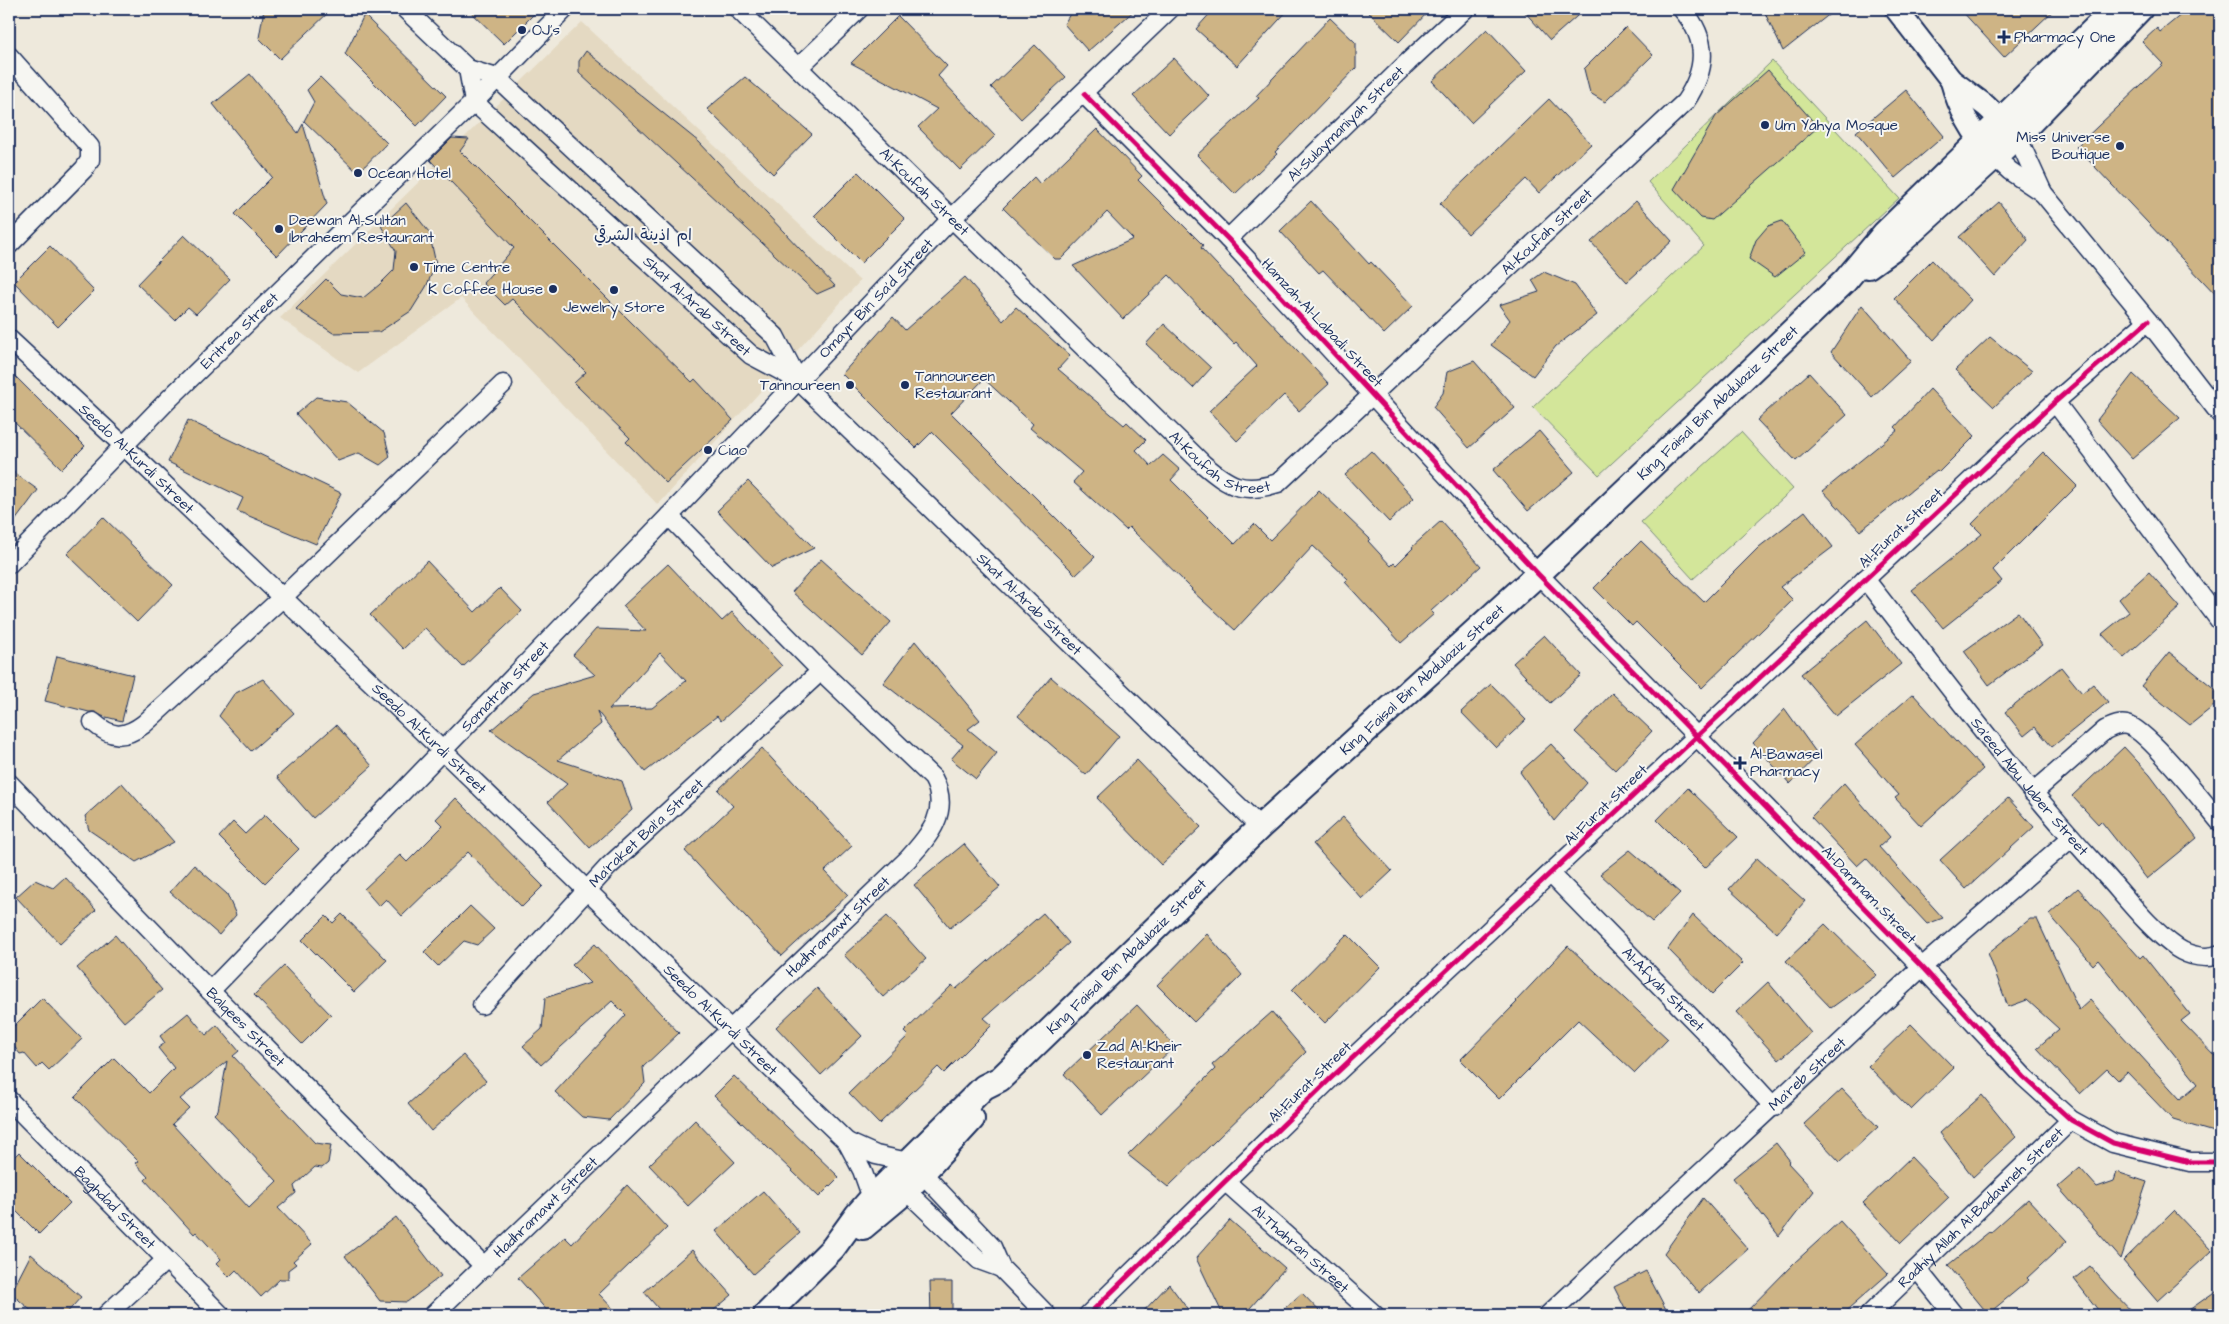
<svg xmlns="http://www.w3.org/2000/svg" width="2229" height="1324" font-family="'Architects Daughter','Playpen Sans Arabic',sans-serif">
  <rect width="100%" height="100%" fill="#eee9dc"/>
  <filter id="ink" filterUnits="userSpaceOnUse"><feTurbulence type="fractalNoise" baseFrequency=".02" numOctaves="2"/><feDisplacementMap in="SourceGraphic" scale="10" xChannelSelector="R" yChannelSelector="G"/><feConvolveMatrix kernelMatrix="1 2 1 2 8 2 1 2 1" color-interpolation-filters="sRGB"/></filter>
  <g filter="url(#ink)">
    <polygon fill="#e4d9c2" points="582,22 860,281 658,505 461,298 358,373 280,318"/>
    <g fill="#d3e69a" stroke="#778a7c">
      <polygon points="1772,61 1899,198 1599,475 1533,407 1704,246 1648,182"/>
      <polygon points="1741,432 1793,489 1693,579 1641,522"/>
    </g>
    <g fill="#ceb485" stroke="#1b2f5e" fill-rule="evenodd">
      <polygon points="264,9 332,9 280,59 259,38"/>
      <polygon points="468,9 539,9 504,44"/>
      <polygon points="1073,9 1136,9 1088,51 1064,24"/>
      <polygon points="1214,9 1289,9 1237,66 1196,29"/>
      <polygon points="1365,9 1431,9 1399,42"/>
      <polygon points="1522,9 1585,9 1550,40"/>
      <polygon points="1763,9 1836,9 1783,51"/>
      <polygon points="1960,9 2055,9 2004,57"/>
      <polygon points="2188,9 2208,9 2220,21 2220,299 2076,147 2163,64 2142,42 2157,28 2160,32"/>
      <polygon points="364,15 446,96 417,126 345,54"/>
      <polygon points="898,16 947,66 938,76 995,136 960,170 918,127 937,109 851,63"/>
      <polygon points="1330,18 1356,43 1356,68 1275,152 1277,154 1235,194 1197,155 1259,98 1256,96"/>
      <polygon points="1626,27 1653,55 1605,102 1590,93 1584,69"/>
      <polygon points="1487,29 1526,71 1471,123 1432,81"/>
      <polygon points="1035,45 1066,77 1021,119 991,87"/>
      <polygon points="586,51 699,142 835,286 817,294 579,73 579,61"/>
      <polygon points="1174,58 1209,96 1169,134 1133,96"/>
      <polygon points="1768,70 1818,127 1712,220 1701,218 1674,189 1716,116"/>
      <polygon points="250,74 298,133 303,124 327,204 277,256 235,214 272,177 213,104"/>
      <polygon points="320,77 387,143 358,173 304,121 314,102 307,90"/>
      <polygon points="745,77 812,134 773,174 707,109"/>
      <polygon points="1906,90 1944,136 1895,178 1856,132"/>
      <polygon points="1549,99 1591,144 1539,193 1526,179 1468,234 1440,204"/>
      <polygon points="1097,129 1142,176 1138,180 1203,245 1201,248 1329,384 1299,411 1284,395 1237,441 1209,411 1257,366 1236,342 1234,344 1169,275 1123,319 1073,266 1133,239 1107,212 1061,259 1055,259 1003,208 1034,177 1040,184"/>
      <polygon points="452,138 469,139 460,151 633,324 692,382 695,379 733,420 666,483 626,442 630,438 574,383 586,372 512,299 505,305 483,283 514,248 430,160"/>
      <polygon points="858,172 905,219 861,263 814,216"/>
      <polygon points="1311,201 1369,264 1371,262 1413,306 1384,334 1323,270 1319,273 1280,231"/>
      <polygon points="1636,201 1672,241 1627,282 1591,242"/>
      <polygon points="1999,202 2028,240 1995,277 1959,237"/>
      <polygon points="406,203 429,232 436,264 426,287 411,311 379,332 333,333 296,309 326,279 341,294 363,298 379,285 394,270 396,251 381,226"/>
      <polygon points="1782,221 1806,252 1775,277 1749,259 1756,240 1768,226"/>
      <polygon points="184,235 230,279 196,314 188,307 175,320 137,284"/>
      <polygon points="50,246 94,291 58,327 14,282"/>
      <polygon points="1932,260 1971,300 1934,340 1894,298"/>
      <polygon points="1544,272 1575,285 1597,315 1556,346 1533,376 1491,345 1510,320 1499,305 1539,292 1532,280"/>
      <polygon points="965,277 1003,321 1016,307 1070,356 1058,369 1124,425 1127,422 1146,440 1136,450 1151,466 1163,455 1180,470 1171,480 1235,544 1254,524 1270,540 1319,490 1370,539 1368,541 1391,566 1394,563 1396,565 1413,548 1412,547 1441,521 1481,566 1431,611 1434,614 1401,643 1345,582 1348,579 1313,546 1235,630 1191,590 1192,589 1129,527 1126,530 1073,482 1082,472 1030,428 1033,424 984,379 951,413 1095,557 1076,575 932,432 916,448 842,374 893,317 905,330"/>
      <polygon points="1862,305 1911,361 1872,397 1831,352"/>
      <polygon points="1164,324 1211,368 1193,388 1146,344"/>
      <polygon points="1990,337 2032,371 1994,407 1955,370"/>
      <polygon points="1474,361 1515,408 1469,448 1433,407 1443,393 1447,372"/>
      <polygon points="9,370 85,446 62,469 9,417"/>
      <polygon points="1809,373 1847,415 1796,461 1757,420"/>
      <polygon points="2133,374 2180,418 2132,459 2097,420"/>
      <polygon points="1930,389 1975,436 1939,472 1937,470 1860,531 1823,491 1898,430 1895,427"/>
      <polygon points="316,397 347,402 384,433 390,457 380,465 359,453 338,461 296,414"/>
      <polygon points="188,420 341,493 316,544 237,511 243,498 168,462"/>
      <polygon points="1539,431 1574,472 1528,511 1493,470"/>
      <polygon points="1371,451 1414,498 1389,522 1345,475"/>
      <polygon points="2043,452 2077,486 1993,570 2002,581 1943,628 1912,590 1982,534 1972,524"/>
      <polygon points="9,469 38,490 9,529"/>
      <polygon points="748,481 814,548 772,568 717,511"/>
      <polygon points="1805,511 1833,547 1780,587 1793,600 1702,688 1636,622 1632,626 1594,588 1641,541 1704,602 1759,547"/>
      <polygon points="103,517 173,585 137,622 67,554"/>
      <polygon points="821,559 891,622 862,655 792,592"/>
      <polygon points="427,561 475,612 500,588 522,611 463,667 425,628 403,649 370,615"/>
      <path d="M668,564L722,621L732,612L782,666L721,721L717,716L645,772L597,711L601,724L558,760L622,781L632,810L590,848L548,802L567,784L491,730L534,693L595,675L573,655L596,629L646,631L623,606ZM660,653L686,681L652,708L609,709Z"/>
      <polygon points="2149,572 2180,607 2124,658 2102,634 2129,612 2119,599"/>
      <polygon points="2018,612 2042,645 1989,685 1964,651"/>
      <polygon points="1867,620 1901,664 1836,716 1801,674"/>
      <polygon points="1544,635 1581,675 1550,703 1513,663"/>
      <polygon points="915,641 980,720 968,729 997,753 976,779 951,759 963,745 883,683"/>
      <polygon points="2169,652 2220,693 2220,701 2190,725 2141,686"/>
      <polygon points="57,656 133,675 122,721 102,716 95,712 89,712 45,701"/>
      <polygon points="2061,667 2082,693 2093,684 2108,702 2052,747 2035,727 2024,736 2005,712"/>
      <polygon points="1051,677 1119,736 1086,775 1018,716"/>
      <polygon points="263,679 294,713 251,751 219,716 234,694"/>
      <polygon points="1491,684 1526,720 1496,748 1461,712"/>
      <polygon points="1612,693 1652,731 1615,770 1575,732"/>
      <polygon points="1913,694 1956,742 1957,741 1983,769 1921,826 1895,798 1899,795 1855,745"/>
      <polygon points="1785,709 1818,755 1790,784 1753,743"/>
      <polygon points="336,725 372,766 313,818 277,777"/>
      <polygon points="1551,744 1587,783 1554,821 1520,772"/>
      <polygon points="2124,747 2150,775 2197,838 2147,879 2101,821 2098,824 2072,796"/>
      <polygon points="762,748 852,846 825,871 848,895 782,956 685,851 733,806 718,790"/>
      <polygon points="1137,760 1201,827 1161,865 1097,798"/>
      <polygon points="122,783 174,842 136,862 89,830 85,816"/>
      <polygon points="1844,783 1890,837 1879,847 1943,918 1927,924 1866,858 1857,866 1811,817"/>
      <polygon points="1688,788 1738,837 1705,868 1657,820"/>
      <polygon points="456,798 543,886 522,907 468,852 402,916 386,899 379,906 364,889 400,855 407,862 443,826 436,819"/>
      <polygon points="2008,798 2034,827 1966,889 1940,860"/>
      <polygon points="265,815 299,849 265,883 219,837 233,822 245,834"/>
      <polygon points="1343,817 1392,871 1362,899 1313,844"/>
      <polygon points="964,844 1000,887 950,928 914,885"/>
      <polygon points="1630,850 1680,893 1652,922 1600,874"/>
      <polygon points="1757,858 1805,901 1777,933 1729,889"/>
      <polygon points="194,865 227,894 236,915 219,935 170,892"/>
      <polygon points="65,877 96,910 60,944 16,897 35,880 53,888"/>
      <polygon points="2078,888 2140,958 2143,955 2190,1014 2181,1021 2220,1061 2220,1134 2173,1120 2127,1072 2118,1080 2107,1069 2080,1094 2037,1048 2059,1029 2027,1000 2008,1007 1988,953 2030,919 2037,919 2079,1010 2090,1000 2180,1099 2198,1084 2098,960 2093,965 2049,914"/>
      <polygon points="470,906 494,929 477,945 464,941 438,966 424,952"/>
      <polygon points="1043,913 1069,943 984,1018 992,1025 944,1073 938,1067 879,1124 849,1093 908,1036 904,1032 952,985 956,989"/>
      <polygon points="342,914 387,960 354,992 302,940 326,916 333,923"/>
      <polygon points="1693,915 1743,963 1712,994 1668,949"/>
      <polygon points="887,916 926,959 883,997 844,955"/>
      <polygon points="1825,924 1877,975 1831,1008 1786,961"/>
      <polygon points="1207,934 1242,975 1194,1022 1157,985"/>
      <polygon points="1347,934 1380,967 1325,1023 1292,990"/>
      <polygon points="115,935 162,990 124,1022 77,968"/>
      <polygon points="595,944 679,1033 643,1067 645,1083 609,1120 582,1117 555,1092 626,1015 612,1001 541,1065 523,1046 542,1029 545,998 590,983 572,965"/>
      <polygon points="1568,946 1668,1039 1635,1073 1578,1020 1499,1099 1460,1060 1517,1002 1516,1001"/>
      <polygon points="284,966 331,1015 302,1044 254,995"/>
      <polygon points="1768,982 1811,1033 1779,1060 1736,1012"/>
      <polygon points="817,988 862,1036 821,1075 776,1027"/>
      <polygon points="42,998 82,1039 49,1070 42,1063 37,1068 24,1053 20,1054 9,1040 9,1031"/>
      <polygon points="1137,1005 1175,1046 1102,1115 1064,1074"/>
      <polygon points="1272,1012 1306,1052 1168,1187 1128,1155 1215,1069 1212,1065"/>
      <path d="M188,1013L206,1035L217,1025L239,1051L233,1056L315,1143L331,1145L328,1163L322,1168L315,1167L294,1186L296,1193L278,1208L312,1244L293,1261L296,1264L288,1270V1279H280L261,1297L236,1270L229,1277L216,1264L221,1259L196,1232L194,1234L145,1180L148,1177L135,1163L138,1161L75,1097L114,1058L149,1093L174,1068L158,1048L165,1043L160,1036ZM227,1061L218,1110L214,1114L277,1181L249,1208L172,1124L189,1108L180,1099Z"/>
      <polygon points="1911,1024 1954,1068 1911,1110 1868,1066"/>
      <polygon points="463,1055 486,1081 431,1131 408,1104"/>
      <polygon points="734,1076 839,1177 819,1197 714,1096"/>
      <polygon points="1842,1089 1878,1127 1840,1162 1804,1124"/>
      <polygon points="1982,1095 2016,1137 1973,1177 1940,1133"/>
      <polygon points="695,1120 735,1162 688,1206 649,1165"/>
      <polygon points="1776,1143 1790,1161 1788,1163 1814,1191 1779,1236 1733,1178"/>
      <polygon points="19,1152 70,1203 39,1234 9,1204 9,1162"/>
      <polygon points="1911,1157 1949,1197 1901,1243 1863,1203"/>
      <polygon points="2080,1168 2097,1187 2114,1181 2117,1172 2147,1182 2121,1259 2058,1187"/>
      <polygon points="627,1185 667,1228 599,1294 619,1315 551,1315 518,1278 565,1237 572,1244"/>
      <polygon points="763,1191 800,1233 753,1274 716,1231"/>
      <polygon points="1703,1198 1748,1249 1699,1293 1664,1253"/>
      <polygon points="2028,1199 2067,1241 2027,1278 2029,1280 1988,1314 1948,1265 1989,1232 1990,1233"/>
      <polygon points="2174,1211 2212,1251 2157,1301 2123,1261"/>
      <polygon points="396,1217 441,1276 407,1302 380,1301 345,1256"/>
      <polygon points="1230,1220 1285,1268 1244,1315 1223,1315 1196,1258"/>
      <polygon points="1840,1221 1888,1274 1841,1315 1743,1315 1794,1263"/>
      <polygon points="692,1250 732,1295 708,1315 664,1315 644,1292"/>
      <polygon points="31,1254 81,1297 65,1315 36,1315 11,1293"/>
      <polygon points="2090,1266 2110,1289 2135,1315 2102,1315 2074,1279"/>
      <polygon points="1646,1271 1669,1315 1628,1315 1614,1287"/>
      <polygon points="930,1282 952,1282 952,1315 931,1315"/>
      <polygon points="1169,1284 1192,1315 1140,1315"/>
      <polygon points="2220,1288 2220,1315 2182,1315"/>
      <polygon points="1302,1293 1323,1315 1277,1315"/>
    </g>
    <g fill="none" stroke-linecap="round" stroke-linejoin="round">
      <g stroke="#1b2f5e" stroke-width="21">
        <g id="minor">
          <polyline points="405,9 468,69 497,78 775,336 798,380"/>
          <path id="s1" d="M738,9L1203,464C1230,487 1243,494 1278,483L1685,102C1707,69 1709,40 1682,9"/>
          <polyline points="9,56 90,147 90,160 84,169 9,245"/>
          <polyline points="798,68 859,9"/>
          <path id="s2" d="M468,69L474,102L751,355L798,380L1260,827"/>
          <polyline points="1084,94 1228,239 1538,574 1922,967 2024,1077 2071,1120 2113,1143 2190,1162 2220,1162"/>
          <polyline points="2017,136 2043,193 2148,321 2220,414"/>
          <polyline points="1995,157 2010,171 2043,193"/>
          <path id="s3" d="M1228,239L1408,62L1465,9"/>
          <path id="s4" d="M9,339L124,446L443,751L847,1142L862,1170L872,1198"/>
          <polyline points="2055,402 2220,621"/>
          <path id="s5" d="M9,564L168,400L474,102L565,9"/>
          <path id="s6" d="M1865,579C1942,677 2016,778 2101,870C2125,896 2148,928 2177,948C2189,956 2207,960 2220,954"/>
          <path d="M93,722C111,738 124,739 144,724L282,598L503,384"/>
          <path id="s7" d="M9,783L210,991L485,1267"/>
          <path d="M2033,793L2105,730C2112,727 2118,723 2127,725C2147,729 2204,803 2220,822"/>
          <path id="s8" d="M1551,874L1707,1034L1774,1107"/>
          <path id="s9" d="M210,991L669,516L952,218L1170,9"/>
          <path id="s10" d="M482,1005L608,867L821,671"/>
          <path id="s11" d="M9,1100L221,1315"/>
          <polyline points="847,1142 876,1155 908,1162 923,1174 992,1247 1001,1268 1047,1315"/>
          <path id="s12" d="M1226,1182L1375,1315"/>
          <polyline points="899,1184 979,1260 1001,1268"/>
          <polyline points="1918,1270 1954,1315"/>
          <polyline points="106,1315 166,1260"/>
          <path id="s13" d="M433,1315L908,859C930,835 951,811 933,778L821,671L669,516"/>
          <polyline points="1088,1315 1330,1079 2055,402 2148,321"/>
          <path id="s14" d="M1548,1315L1922,967L2071,838"/>
          <path id="s15" d="M1869,1315L2071,1120"/>
        </g>
      </g>
      <g stroke="#1b2f5e" stroke-width="25">
        <g id="tertiary">
          <polyline points="1896,9 1951,80 1986,106 2012,131"/>
          <path d="M1951,80C1959,109 1971,132 1991,153"/>
        </g>
      </g>
      <g stroke="#1b2f5e" stroke-width="28">
        <g id="secondary">
          <polyline points="1868,266 1896,246 2017,136 2140,9"/>
          <polyline points="863,1227 906,1191 972,1119"/>
          <path id="s16" d="M766,1315L833,1248L857,1215L872,1198L984,1087L1000,1079L1260,827L1538,574L1845,281L1885,233L2115,9"/>
        </g>
      </g>
      <use href="#minor" stroke="#f6f6f2" stroke-width="18"/>
      <use href="#tertiary" stroke="#f6f6f2" stroke-width="21"/>
      <use href="#secondary" stroke="#f6f6f2" stroke-width="24"/>
      <g stroke="#f6f6f2" stroke-width="8">
        <g id="cycleway">
          <polyline points="1084,94 1228,239 1538,574 1922,967 2024,1077 2071,1120 2113,1143 2190,1162 2220,1162"/>
          <polyline points="1088,1315 1330,1079 2055,402 2148,321"/>
        </g>
      </g>
      <use href="#cycleway" stroke="#d6006c" stroke-width="5"/>
    </g>
  </g>
  <g fill="#1b2f5e" stroke="#f6f6f2" stroke-width="2">
    <circle cx="522" cy="30" r="5"/>
    <path d="M2001.5 29.5h5v5h5v5h-5v5h-5v-5h-5v-5h5z"/>
    <circle cx="1765" cy="125" r="5"/>
    <circle cx="2120" cy="146" r="5"/>
    <circle cx="358" cy="173" r="5"/>
    <circle cx="279" cy="229" r="5"/>
    <circle cx="414" cy="267" r="5"/>
    <circle cx="553" cy="289" r="5"/>
    <circle cx="614" cy="290" r="5"/>
    <circle cx="850" cy="385" r="5"/>
    <circle cx="905" cy="385" r="5"/>
    <circle cx="708" cy="450" r="5"/>
    <path d="M1737.5 755.5h5v5h5v5h-5v5h-5v-5h-5v-5h5z"/>
    <circle cx="1087" cy="1055" r="5"/>
  </g>
  <g text-anchor="middle" dominant-baseline="central" stroke-width="4" stroke-linejoin="round" paint-order="stroke">
    <g font-size="15" fill="#1b2f5e" stroke="#f6f6f2" text-anchor="start">
      <text x="532" y="30">OJ's</text>
      <text x="2014" y="37">Pharmacy One</text>
      <text x="1775" y="125">Um Yahya Mosque</text>
      <text x="2110" y="137" text-anchor="end">Miss Universe<tspan x="2110" dy="17">Boutique</tspan></text>
      <text x="368" y="173">Ocean Hotel</text>
      <text x="289" y="220">Deewan Al-Sultan<tspan x="289" dy="17">Ibraheem Restaurant</tspan></text>
      <text x="424" y="267">Time Centre</text>
      <text x="543" y="289" text-anchor="end">K Coffee House</text>
      <text x="614" y="307" text-anchor="middle">Jewelry Store</text>
      <text x="915" y="376">Tannoureen<tspan x="915" dy="17">Restaurant</tspan></text>
      <text x="840" y="385" text-anchor="end">Tannoureen</text>
      <text x="718" y="450">Ciao</text>
      <text x="1750" y="754">Al-Bawasel<tspan x="1750" dy="17">Pharmacy</tspan></text>
      <text x="1097" y="1046">Zad Al-Kheir<tspan x="1097" dy="17">Restaurant</tspan></text>
    </g>
    <g font-size="15" fill="#1b2f5e" stroke="#f6f6f2">
      <text stroke="none"><textPath href="#s3" startOffset="165">Al-Sulaymaniyah Street</textPath></text>
      <text stroke="none"><textPath href="#s1" startOffset="261">Al-Koufah Street</textPath></text>
      <text stroke="none"><textPath href="#s1" startOffset="1101">Al-Koufah Street</textPath></text>
      <text stroke="none"><textPath href="#s9" startOffset="961">Omayr Bin Sa'd Street</textPath></text>
      <text stroke="none"><textPath href="#s2" startOffset="336">Shat Al-Arab Street</textPath></text>
      <text transform="translate(1322 323) rotate(47)">Hamzah Al-Labadi Street</text>
      <text stroke="none"><textPath href="#s5" startOffset="328">Eritrea Street</textPath></text>
      <text stroke="none"><textPath href="#s16" startOffset="1320">King Faisal Bin Abdulaziz Street</textPath></text>
      <text stroke="none"><textPath href="#s1" startOffset="666">Al-Koufah Street</textPath></text>
      <text stroke="none"><textPath href="#s4" startOffset="175">Seedo Al-Kurdi Street</textPath></text>
      <text transform="translate(1901 528) rotate(-43)">Al-Furat Street</text>
      <text stroke="none"><textPath href="#s2" startOffset="784">Shat Al-Arab Street</textPath></text>
      <text stroke="none"><textPath href="#s16" startOffset="915">King Faisal Bin Abdulaziz Street</textPath></text>
      <text stroke="none"><textPath href="#s9" startOffset="424">Somatrah Street</textPath></text>
      <text stroke="none"><textPath href="#s4" startOffset="580">Seedo Al-Kurdi Street</textPath></text>
      <text stroke="none"><textPath href="#s6" startOffset="265">Sa'eed Abu Jaber Street</textPath></text>
      <text transform="translate(1606 805) rotate(-44)">Al-Furat Street</text>
      <text stroke="none"><textPath href="#s10" startOffset="238">Ma'raket Bal'a Street</textPath></text>
      <text transform="translate(1869 895) rotate(46)">Al-Dammam Street</text>
      <text stroke="none"><textPath href="#s13" startOffset="561">Hadhramawt Street</textPath></text>
      <text stroke="none"><textPath href="#s16" startOffset="510">King Faisal Bin Abdulaziz Street</textPath></text>
      <text stroke="none"><textPath href="#s8" startOffset="161">Al-Afyah Street</textPath></text>
      <text stroke="none"><textPath href="#s4" startOffset="985">Seedo Al-Kurdi Street</textPath></text>
      <text stroke="none"><textPath href="#s7" startOffset="340">Balqees Street</textPath></text>
      <text stroke="none"><textPath href="#s14" startOffset="354">Ma'reb Street</textPath></text>
      <text transform="translate(1310 1082) rotate(-44)">Al-Furat Street</text>
      <text stroke="none"><textPath href="#s15" startOffset="155">Radhiy Allah Al-Badawneh Street</textPath></text>
      <text stroke="none"><textPath href="#s11" startOffset="151">Baghdad Street</textPath></text>
      <text stroke="none"><textPath href="#s13" startOffset="156">Hadhramawt Street</textPath></text>
      <text stroke="none"><textPath href="#s12" startOffset="100">Al-Thahran Street</textPath></text>
    </g>
    <g font-size="16" fill="#1b2f5e" stroke="#f6f6f2">
      <text x="643" y="235">ام اذينة الشرقي</text>
    </g>
  </g>
  <rect width="2229" height="1324" fill="none" stroke="#f6f6f2" stroke-width="30"/>
  <rect x="15" y="15" width="2199" height="1294" fill="none" stroke="#1b2f5e" stroke-width="2" filter="url(#ink)"/>
</svg>
